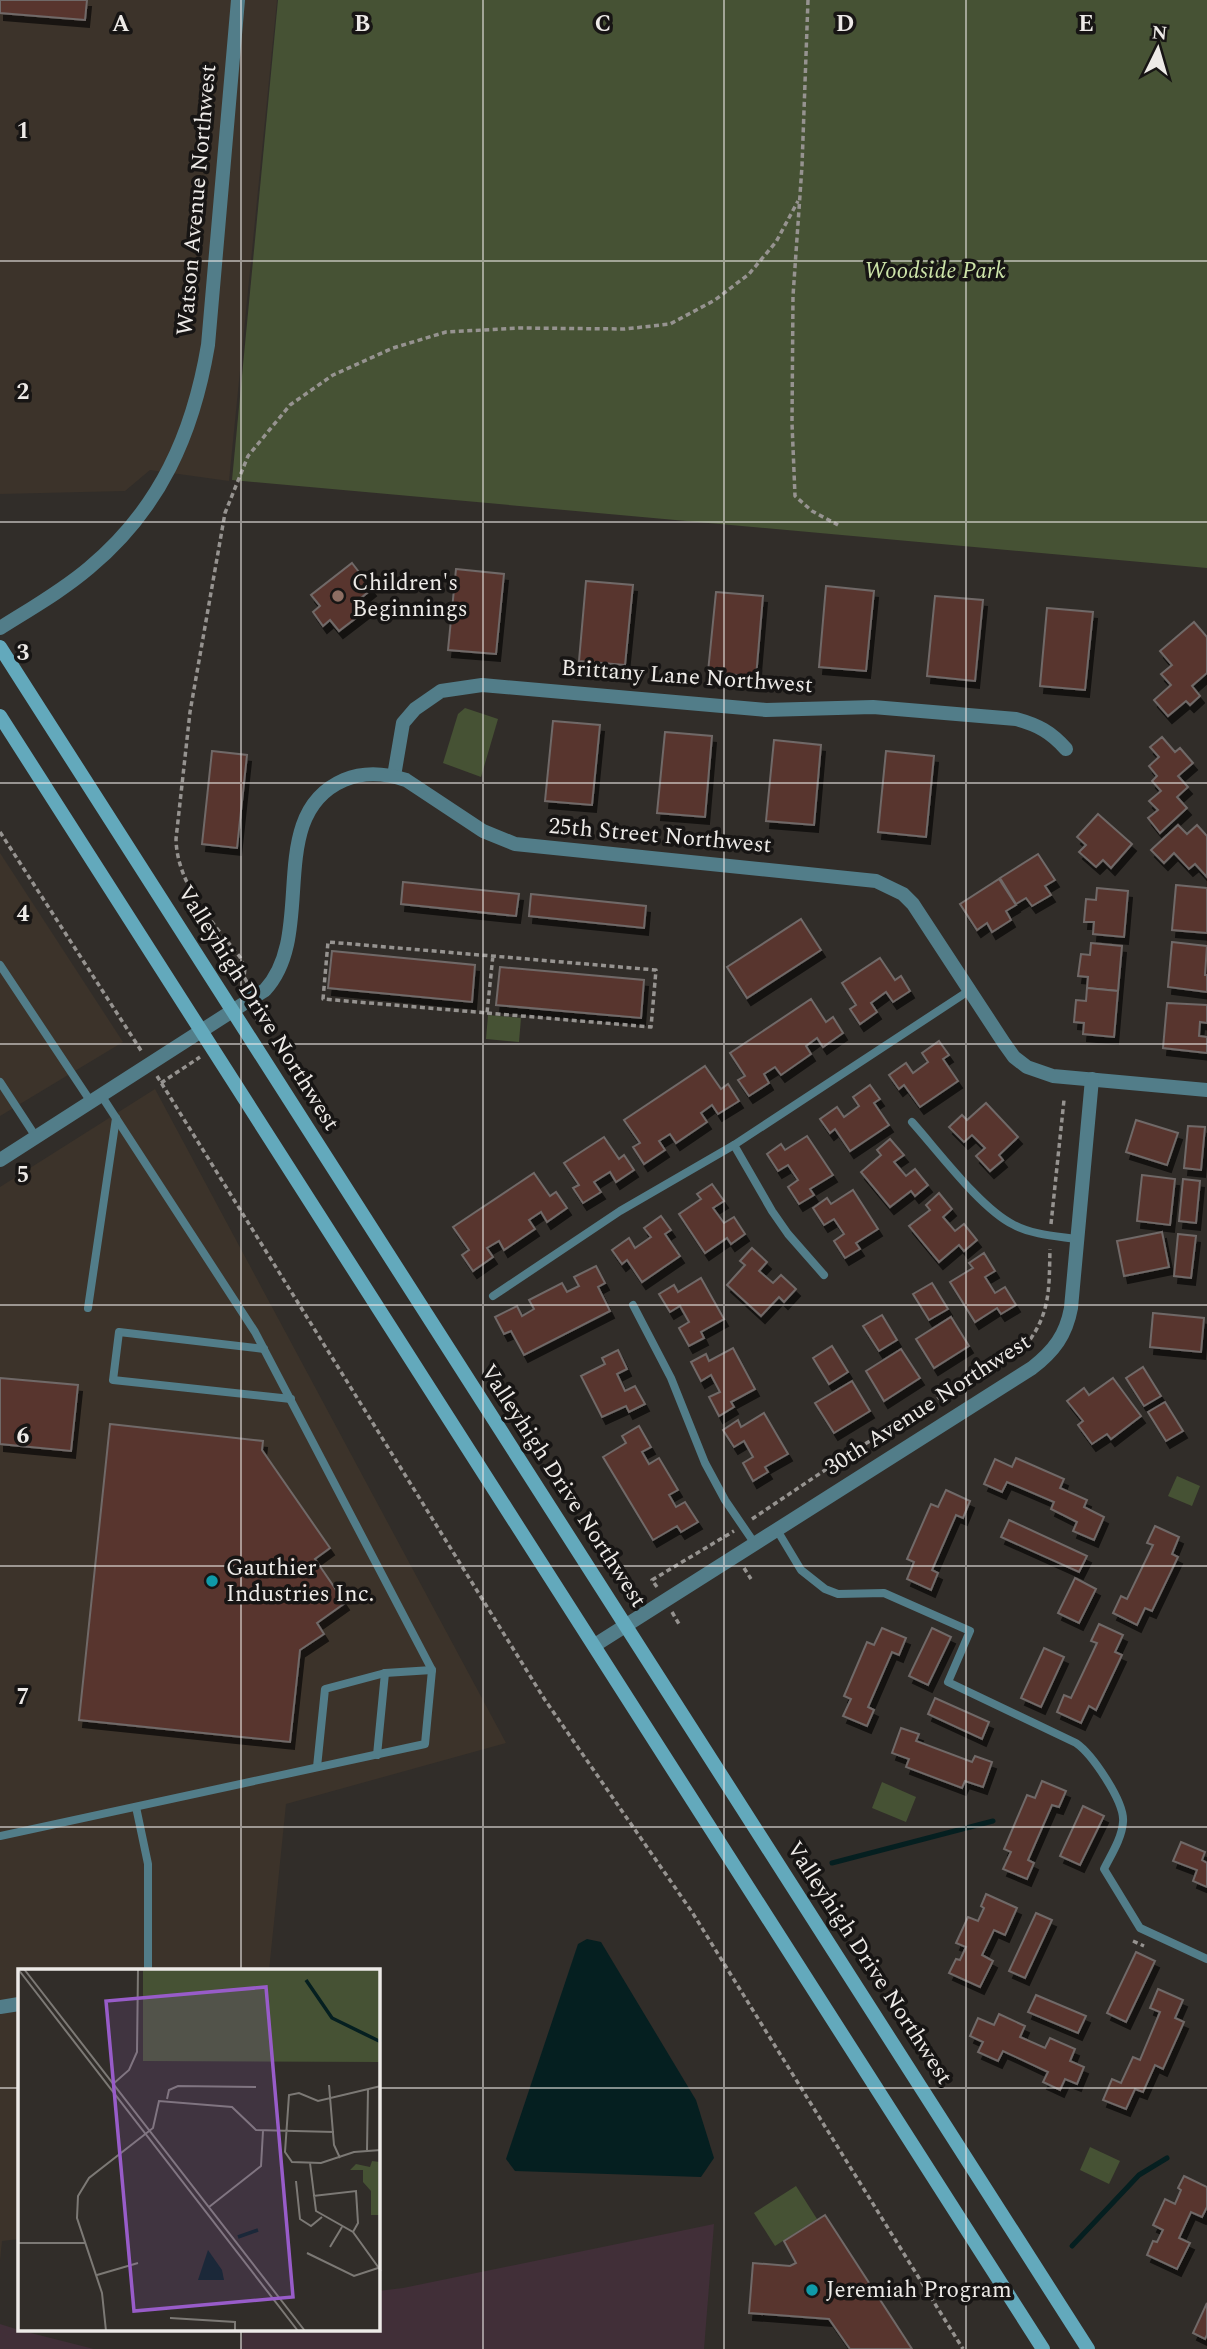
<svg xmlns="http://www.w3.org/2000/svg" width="1207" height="2349" font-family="Spectral,serif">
  <defs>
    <filter id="shadow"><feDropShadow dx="4" dy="7" stdDeviation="0" flood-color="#0009"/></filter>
  </defs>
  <rect width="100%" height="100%" fill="#312d29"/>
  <g fill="#412f38">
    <polygon points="714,2224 704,2349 241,2349 243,2330 378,2330 378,2291 403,2288"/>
    <polygon points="0,2324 19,2330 94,2349 0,2349"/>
  </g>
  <g fill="#3c332a">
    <polygon points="0,0 277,0 229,481 150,470 125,491 0,494"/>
    <polygon points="0,853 123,1042 0,1116"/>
    <polygon points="155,1089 506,1743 286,1804 269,1971 19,1971 19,2239 2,2241 0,2261 0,1187"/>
  </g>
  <g fill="#465234">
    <polygon points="278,0 1207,0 1207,568 232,480"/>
    <polygon points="465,708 498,719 481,777 443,763 458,714"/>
    <polygon points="488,1015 521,1018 519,1042 486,1039"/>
    <polygon points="1177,1476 1200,1486 1192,1506 1168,1496"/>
    <polygon points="882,1782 916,1797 906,1822 872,1808"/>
    <polygon points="1090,2147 1120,2161 1109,2184 1080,2170"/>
    <polygon points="796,2186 817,2219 775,2246 754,2213"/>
  </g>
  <polygon fill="#051f20" points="587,1939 601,1942 696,2100 714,2158 701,2177 515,2171 506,2159 578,1944"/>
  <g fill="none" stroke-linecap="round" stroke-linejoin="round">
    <g stroke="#051f20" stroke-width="5">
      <polyline points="832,1863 993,1821"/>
      <polyline points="1072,2246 1139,2175 1167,2158"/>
    </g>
  </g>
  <g fill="#58352f" stroke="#706967" stroke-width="2" filter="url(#shadow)">
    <polygon points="0,0 87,0 85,20 0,13"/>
    <polygon points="352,563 372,589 361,598 369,608 339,631 330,620 323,626 313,612 320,606 311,595"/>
    <polygon points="456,569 504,574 496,654 448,650"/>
    <polygon points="586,581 633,585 625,665 579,661"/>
    <polygon points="826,586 874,591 866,671 819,667"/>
    <polygon points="716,592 763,596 756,677 708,672"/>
    <polygon points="935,596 983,600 975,681 927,676"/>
    <polygon points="1047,608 1093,612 1085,690 1040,686"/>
    <polygon points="1194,622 1207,637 1207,673 1192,686 1200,696 1190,705 1186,701 1168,716 1154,700 1171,685 1161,674 1172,665 1160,651"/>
    <polygon points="553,721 600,725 592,805 545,801"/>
    <polygon points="665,732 712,736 705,817 657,813"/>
    <polygon points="1162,737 1175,752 1180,748 1193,763 1178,776 1188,787 1177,797 1187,808 1160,833 1148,818 1158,810 1149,801 1161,791 1152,781 1157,776 1149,766 1159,757 1150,747"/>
    <polygon points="774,740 821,745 814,825 766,821"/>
    <polygon points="212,751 247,755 237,848 202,844"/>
    <polygon points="886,751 934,756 926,837 878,832"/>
    <polygon points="1098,814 1132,844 1111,868 1103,860 1096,867 1079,852 1086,845 1077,837"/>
    <polygon points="1178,825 1187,834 1197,825 1207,836 1207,877 1195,864 1189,869 1174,853 1164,863 1151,850"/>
    <polygon points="1038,854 1055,880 1045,886 1051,895 1032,906 1026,898 1016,904 1000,878"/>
    <polygon points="999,879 1016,905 1006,911 1011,920 992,932 987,923 977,930 960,904"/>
    <polygon points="403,882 519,894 516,916 401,904"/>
    <polygon points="1176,885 1207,888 1207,933 1172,930"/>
    <polygon points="1097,888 1128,891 1124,937 1093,934 1094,922 1084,922 1086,899 1096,900"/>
    <polygon points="531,894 646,906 644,928 529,916"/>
    <polygon points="801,919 821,950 747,998 727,967"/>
    <polygon points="1172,942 1207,946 1205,975 1207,975 1207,992 1168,987"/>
    <polygon points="1091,943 1122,946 1118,991 1087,988 1088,977 1078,976 1081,954 1090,955"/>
    <polygon points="332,951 475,965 472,1002 328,988"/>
    <polygon points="880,958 895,980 901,976 910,991 893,1002 886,992 871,1003 877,1012 860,1024 850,1009 856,1005 842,983"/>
    <polygon points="500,967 644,980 641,1018 496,1005"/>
    <polygon points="1087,988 1118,991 1114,1037 1083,1034 1084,1023 1074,1022 1076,1000 1086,1001"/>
    <polygon points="811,999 826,1022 833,1017 843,1033 823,1047 817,1038 806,1046 811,1054 781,1075 775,1067 764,1074 769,1083 749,1096 738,1080 745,1076 730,1053"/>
    <polygon points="1167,1003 1207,1005 1207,1023 1200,1022 1199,1036 1207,1037 1207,1053 1163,1048"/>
    <polygon points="939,1041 949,1055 943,1059 958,1081 920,1107 904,1085 899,1089 889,1075 906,1063 913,1073 928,1062 922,1053"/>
    <polygon points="705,1066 721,1089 728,1084 739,1101 718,1114 712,1105 701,1113 707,1122 676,1143 670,1134 659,1141 665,1150 644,1164 633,1147 640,1143 624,1120"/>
    <polygon points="870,1085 880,1099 874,1103 889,1125 850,1151 835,1129 830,1133 820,1119 837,1107 844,1117 859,1106 853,1097"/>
    <polygon points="986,1103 1018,1137 999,1155 1003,1160 990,1171 976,1156 985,1148 972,1135 964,1142 949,1127 962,1115 967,1120"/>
    <polygon points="1136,1120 1178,1133 1167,1165 1126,1152"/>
    <polygon points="1188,1126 1205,1127 1201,1170 1184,1168"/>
    <polygon points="807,1136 833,1175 810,1189 814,1195 799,1204 788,1187 798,1180 788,1165 778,1171 767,1154 781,1144 785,1150"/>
    <polygon points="604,1137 619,1159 624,1155 634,1170 616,1182 610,1172 594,1182 601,1192 583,1203 573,1188 579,1185 564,1163"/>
    <polygon points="890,1139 904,1155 894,1162 906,1176 915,1169 928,1185 915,1196 911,1191 890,1207 861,1172 881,1155 877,1150"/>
    <polygon points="534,1173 550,1196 556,1192 567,1208 547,1222 541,1212 529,1220 535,1229 504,1250 499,1241 487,1248 493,1257 473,1271 462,1255 469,1250 453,1227"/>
    <polygon points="1142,1175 1175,1179 1170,1225 1137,1221"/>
    <polygon points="1183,1179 1200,1181 1196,1223 1179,1221"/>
    <polygon points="712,1184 724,1201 713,1208 724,1223 734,1217 745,1234 731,1244 727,1238 705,1253 679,1214 701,1199 697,1194"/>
    <polygon points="853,1190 878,1229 856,1243 860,1249 845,1258 834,1241 844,1234 834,1219 824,1225 813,1208 827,1198 831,1204"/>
    <polygon points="939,1193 952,1209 943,1217 955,1231 964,1224 977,1240 964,1251 959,1245 939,1262 909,1226 930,1210 926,1205"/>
    <polygon points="661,1216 671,1230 665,1234 680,1256 642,1282 627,1260 622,1264 612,1250 629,1238 635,1248 651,1237 644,1228"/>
    <polygon points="1162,1232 1169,1267 1124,1276 1117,1241"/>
    <polygon points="1178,1234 1196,1236 1191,1278 1174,1276"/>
    <polygon points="752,1248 767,1262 759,1271 773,1283 781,1275 796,1289 784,1302 779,1297 761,1316 727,1285 745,1265 740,1261"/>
    <polygon points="984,1253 995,1271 985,1277 995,1293 1005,1287 1016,1305 1001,1314 997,1308 975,1322 950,1282 973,1268 969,1263"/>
    <polygon points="596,1266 605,1283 598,1287 610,1311 524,1355 511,1331 504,1334 495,1317 517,1306 522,1316 534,1309 529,1300 562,1283 567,1292 579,1286 574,1277"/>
    <polygon points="701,1278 724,1319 701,1332 704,1338 689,1346 679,1328 689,1322 680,1306 670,1312 659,1294 674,1285 678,1292"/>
    <polygon points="932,1283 948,1309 929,1320 913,1294"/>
    <polygon points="1153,1313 1204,1318 1201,1352 1150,1347"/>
    <polygon points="882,1315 897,1340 879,1351 863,1326"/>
    <polygon points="951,1317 969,1346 934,1368 916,1339"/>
    <polygon points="832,1346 848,1372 829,1384 813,1358"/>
    <polygon points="733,1348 755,1389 731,1402 734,1407 719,1416 709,1397 720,1392 711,1375 701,1381 691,1362 706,1354 709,1361"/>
    <polygon points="901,1349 920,1378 884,1401 866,1371"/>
    <polygon points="618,1350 627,1369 617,1374 625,1391 635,1386 645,1404 629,1412 626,1406 602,1417 581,1376 605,1364 602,1358"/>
    <polygon points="1143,1367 1161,1396 1144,1406 1126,1378"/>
    <polygon points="0,1378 78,1385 71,1451 0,1444"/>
    <polygon points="1113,1378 1141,1416 1111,1439 1107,1434 1092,1444 1078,1425 1083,1421 1067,1401 1084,1388 1089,1395"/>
    <polygon points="852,1381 870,1411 834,1433 815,1403"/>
    <polygon points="1165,1402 1183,1431 1166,1441 1148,1412"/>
    <polygon points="764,1413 788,1454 765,1467 768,1472 753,1481 743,1463 753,1457 744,1441 734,1447 723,1430 738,1420 741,1427"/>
    <polygon points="110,1424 263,1441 262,1450 330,1548 315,1559 345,1603 317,1623 324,1634 300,1650 290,1742 79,1720"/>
    <polygon points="639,1426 651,1447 642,1452 649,1464 659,1458 678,1490 669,1495 676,1507 685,1502 698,1522 681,1532 677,1526 653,1540 603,1457 626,1443 622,1436"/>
    <polygon points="1016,1458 1064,1479 1060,1488 1087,1500 1084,1507 1104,1517 1094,1540 1073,1531 1077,1522 1051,1509 1054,1502 1007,1482 1002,1492 984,1484 995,1459 1012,1467"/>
    <polygon points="946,1490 970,1501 963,1518 956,1515 932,1570 938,1573 931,1590 907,1579 914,1562 907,1559 931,1504 938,1507"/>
    <polygon points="1009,1520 1087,1556 1079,1572 1001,1537"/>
    <polygon points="1155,1526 1179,1537 1172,1554 1178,1557 1152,1611 1145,1608 1137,1625 1113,1613 1121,1596 1127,1599 1153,1545 1147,1543"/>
    <polygon points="1075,1578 1096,1589 1079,1623 1058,1613"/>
    <polygon points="1099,1624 1123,1635 1115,1652 1122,1655 1096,1710 1089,1706 1081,1723 1057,1712 1064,1695 1071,1698 1097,1643 1091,1641"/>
    <polygon points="882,1628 906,1638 899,1655 892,1652 868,1707 874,1710 867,1726 843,1716 851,1699 844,1696 867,1642 874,1645"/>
    <polygon points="932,1628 951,1637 928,1685 909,1676"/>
    <polygon points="1044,1648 1064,1657 1041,1707 1021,1698"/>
    <polygon points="935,1698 989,1722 982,1739 928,1714"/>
    <polygon points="901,1728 919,1734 916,1741 972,1762 975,1756 992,1762 983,1787 965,1781 962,1788 906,1767 909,1759 892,1753"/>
    <polygon points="1042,1781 1066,1791 1059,1807 1052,1805 1028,1860 1034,1863 1027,1879 1003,1869 1011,1852 1004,1849 1027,1795 1035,1798"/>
    <polygon points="1083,1806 1104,1816 1080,1865 1060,1856"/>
    <polygon points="1181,1842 1205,1852 1202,1860 1207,1863 1207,1887 1193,1881 1197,1870 1173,1861"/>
    <polygon points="986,1894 1017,1908 1005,1935 994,1930 982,1955 993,1961 980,1987 949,1973 956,1959 960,1960 966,1947 956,1943 968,1917 978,1921 984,1908 981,1906"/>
    <polygon points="1036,1913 1052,1920 1025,1978 1009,1971"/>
    <polygon points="1136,1952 1155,1961 1126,2022 1107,2013"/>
    <polygon points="1158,1989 1183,2000 1175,2018 1184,2022 1163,2069 1155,2065 1143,2092 1135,2089 1126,2109 1103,2100 1112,2079 1121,2083 1133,2057 1140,2060 1160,2012 1150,2008"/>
    <polygon points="1036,1995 1086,2016 1078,2033 1028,2012"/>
    <polygon points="999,2014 1025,2026 1020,2037 1045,2048 1050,2038 1075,2049 1070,2061 1084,2067 1077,2084 1065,2079 1060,2090 1043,2082 1048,2072 1003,2051 998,2061 978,2052 983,2042 970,2036 978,2018 994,2025"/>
    <polygon points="1184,2176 1207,2187 1207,2207 1202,2217 1191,2212 1179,2238 1190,2243 1177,2269 1147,2255 1153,2241 1157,2242 1163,2230 1153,2225 1165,2199 1175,2204 1181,2190 1178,2188"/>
    <polygon points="825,2215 912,2349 850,2349 829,2319 749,2313 753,2263 790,2266 796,2263 784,2241"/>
    <polygon points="1207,2303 1207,2335 1205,2339 1193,2333"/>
  </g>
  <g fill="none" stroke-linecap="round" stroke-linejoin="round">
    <g stroke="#969390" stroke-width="3.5" stroke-dasharray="5 3.5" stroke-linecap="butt">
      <polyline points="808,0 802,166 793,296 792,423 795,496 812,511 838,525"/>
      <polyline points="0,832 142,1052"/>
      <path d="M247,982L244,977L245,968L240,957C213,923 177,885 176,839L190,712L225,513L248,456L290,405L333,375L393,348L446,332L520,328L625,329L670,324L715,300L749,274L776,242L798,201"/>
      <polyline points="487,1013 651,1027 656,970 328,942 323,999 487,1013 493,955"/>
      <polyline points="256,1021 269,1013 265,1009"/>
      <polyline points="157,1076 545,1700 692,1912 963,2349"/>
      <polyline points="161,1083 200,1057"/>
      <polyline points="1051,1224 1064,1100"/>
      <path d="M752,1519L846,1456L1029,1341C1051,1311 1049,1285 1050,1249"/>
      <polyline points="744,1568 751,1579"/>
      <polyline points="657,1587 652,1580 734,1531"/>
      <polyline points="672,1612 679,1624"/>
      <polyline points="1133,1941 1144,1946"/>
    </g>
    <g stroke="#527d89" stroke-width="8">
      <polyline points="0,965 91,1102"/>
      <polyline points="0,1082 36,1137"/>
      <path d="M912,1122C938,1151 981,1209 1014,1225C1033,1235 1056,1236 1077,1239"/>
      <polyline points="734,1145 772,1211 788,1234 824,1275"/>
      <polyline points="493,1296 620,1211 734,1145 970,990"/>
      <polyline points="633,1305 671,1378 705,1463 725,1500 755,1544"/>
      <polyline points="88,1308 116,1118"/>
      <polyline points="264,1349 119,1332 113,1380 291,1399"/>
      <path d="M777,1530L801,1570L825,1589L838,1594L884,1593L970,1631L948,1682L1076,1743C1092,1754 1125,1802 1123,1822C1122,1838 1111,1855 1104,1869L1140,1928L1207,1959"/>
      <polyline points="377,1755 385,1673"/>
      <polyline points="317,1767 325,1689 385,1673 432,1670"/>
      <polyline points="136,1807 148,1864 148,1971"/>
      <polyline points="0,1836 425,1744 432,1670 255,1332 101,1095"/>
    </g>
    <g stroke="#527d89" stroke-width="14">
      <path d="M0,628C30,609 62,591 89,568C160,509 193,434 208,345L238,0"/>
      <path d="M394,776L403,723L415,709L441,691L482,685L766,710L873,707L1016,719C1038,725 1051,732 1066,749"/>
      <path d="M0,1160L265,990C318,933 263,815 344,780C365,771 385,773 406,780L483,831L515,844L876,881L903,894L913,904L1004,1043L1014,1057L1027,1067L1053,1076L1207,1090"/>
      <path d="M595,1645L1032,1368C1054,1351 1066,1335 1071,1308L1092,1079"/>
      <polyline points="0,2007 19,2004"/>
    </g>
    <g stroke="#63a9bc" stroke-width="14">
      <polyline points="0,647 1088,2349"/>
      <polyline points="0,716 1043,2349"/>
    </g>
  </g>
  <path fill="none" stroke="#edeae7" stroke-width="2" stroke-opacity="0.55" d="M241,0V1971M483,0V2349M724,0V2349M966,0V2349M0,261H1207M0,522H1207M0,783H1207M0,1044H1207M0,1305H1207M0,1566H1207M0,1827H1207M0,2088H19M378,2088H1207M241,2330V2349"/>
  <circle fill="#8d6e63" stroke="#171514" stroke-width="2.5" cx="338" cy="596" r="7"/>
  <g fill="#0f9aa8" stroke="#171514" stroke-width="2.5">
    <circle cx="212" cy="1581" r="7"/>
    <circle cx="812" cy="2290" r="7"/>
  </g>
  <g text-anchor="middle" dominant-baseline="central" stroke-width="7" stroke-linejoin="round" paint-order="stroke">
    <g font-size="23" fill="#edeae7" stroke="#171514">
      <text transform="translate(197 200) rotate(-85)">Watson Avenue Northwest</text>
      <text transform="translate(687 677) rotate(4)">Brittany Lane Northwest</text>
      <text transform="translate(660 836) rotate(5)">25th Street Northwest</text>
      <text transform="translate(258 1008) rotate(58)">Valleyhigh Drive Northwest</text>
      <text transform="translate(928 1405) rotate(-33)">30th Avenue Northwest</text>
      <text transform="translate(563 1486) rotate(57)">Valleyhigh Drive Northwest</text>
      <text transform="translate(869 1963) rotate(57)">Valleyhigh Drive Northwest</text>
    </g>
    <g font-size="23" font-style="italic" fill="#cde4a9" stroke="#171514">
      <text x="935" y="271">Woodside Park</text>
    </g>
    <g font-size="23" fill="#edeae7" stroke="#171514" text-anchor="start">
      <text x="352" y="583">Children's<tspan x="352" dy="26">Beginnings</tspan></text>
      <text x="226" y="1568">Gauthier<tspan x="226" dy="26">Industries Inc.</tspan></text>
      <text x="826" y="2290">Jeremiah Program</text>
    </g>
  </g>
  <g transform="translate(18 1969)">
    <rect width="362" height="362" fill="#312d29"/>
    <path d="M125,0H362V93L125,92ZM354,192L362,193V246H353V222L345,213V201H332L338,195L352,198Z" fill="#465234"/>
    <path d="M190,281L204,301L206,311H180Z" fill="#051f20"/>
    <path fill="none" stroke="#051f20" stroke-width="3.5" d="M288,11L314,49L363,73M220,268L240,261"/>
    <path fill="none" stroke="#7c7975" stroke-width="2" d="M0,0L280,362M6,0L287,362M95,115L111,101L119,83L120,0M311,116L316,176L322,189M363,117L300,132L281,124L271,126L267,183L274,193L303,194L336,183L363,181M149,130L151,121L160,117L238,118M349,181L350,120M292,194L298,242L335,263L363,302M278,212L282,250L293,257L304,248M295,227L338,222L340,254L335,263M191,238L243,197L245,162M0,274H68M312,278L324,258M289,284L336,307L360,299M79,306L120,294M152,349L217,353V362M88,362L84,324L59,249L60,227L71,209L135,159L141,132L214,138L238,161L316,163"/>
    <path fill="#985cc9" fill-opacity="0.15" stroke="#985cc9" stroke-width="3.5" d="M248,18L275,328L116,342L88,32Z"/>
    <rect width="362" height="362" fill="none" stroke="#edeae7" stroke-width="3.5"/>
  </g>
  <g font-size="23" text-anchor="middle" font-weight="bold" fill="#edeae7" stroke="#171514" stroke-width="7" stroke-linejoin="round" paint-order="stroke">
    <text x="121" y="31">A</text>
    <text x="362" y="31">B</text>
    <text x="603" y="31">C</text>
    <text x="845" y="31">D</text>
    <text x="1086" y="31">E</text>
    <text x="23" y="138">1</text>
    <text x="23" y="399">2</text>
    <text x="23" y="660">3</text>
    <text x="23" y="921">4</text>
    <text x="23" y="1182">5</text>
    <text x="23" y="1443">6</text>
    <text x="23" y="1704">7</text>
  </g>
  <g transform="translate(1158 49) rotate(5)" stroke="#171514" stroke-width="5" paint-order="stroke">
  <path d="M0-5L12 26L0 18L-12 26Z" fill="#edeae7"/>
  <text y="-10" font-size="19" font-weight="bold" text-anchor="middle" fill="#edeae7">N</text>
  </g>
</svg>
